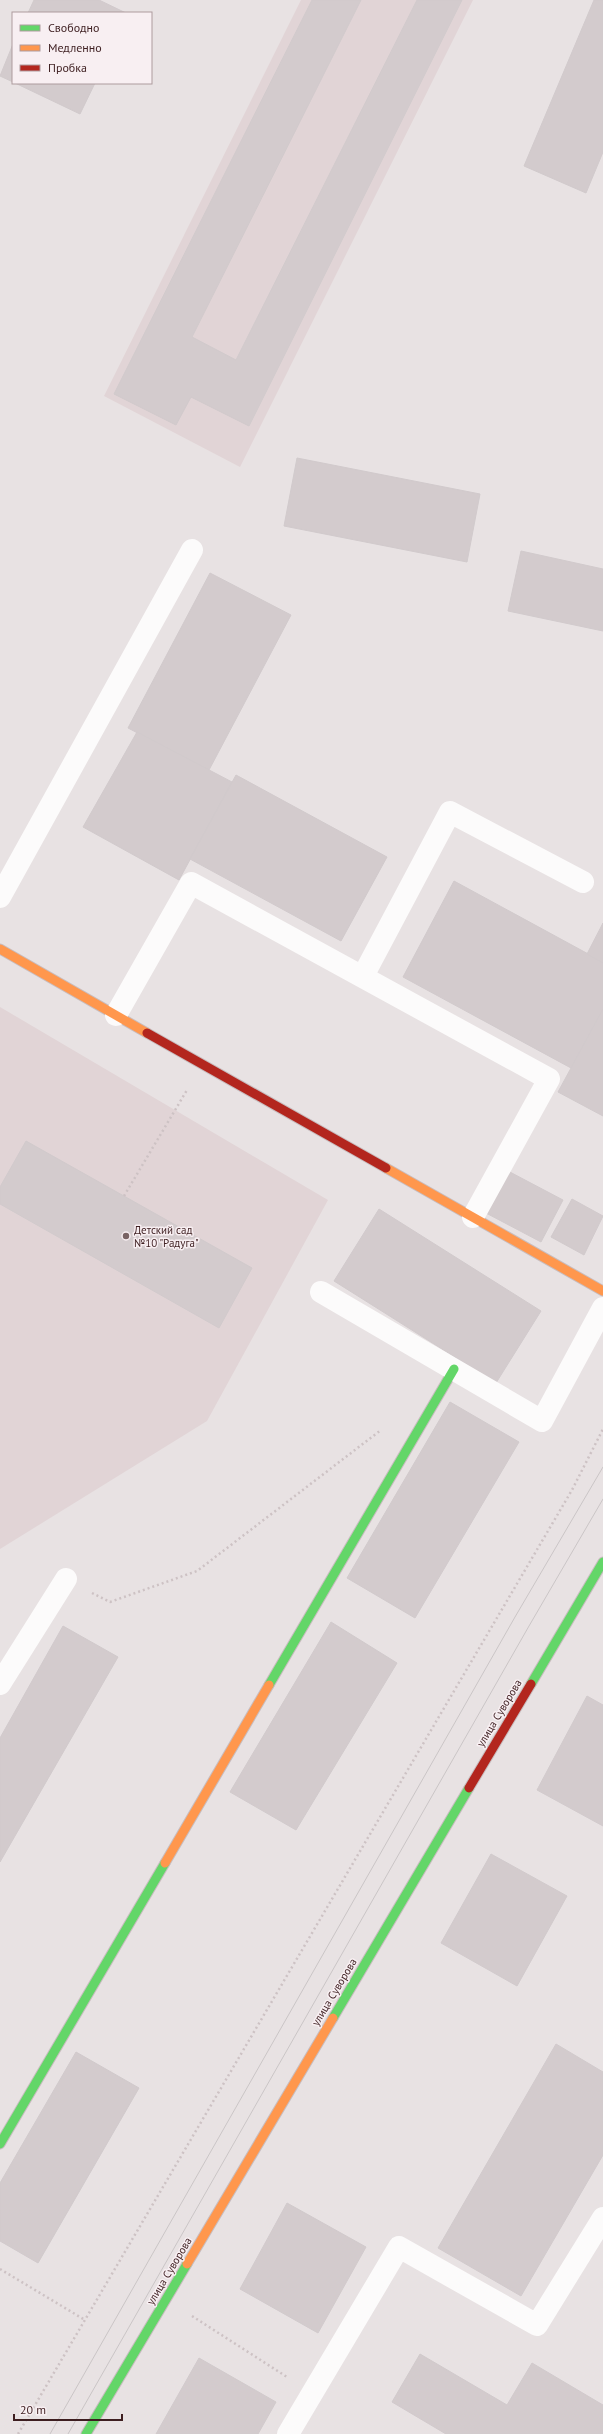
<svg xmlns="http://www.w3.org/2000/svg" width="603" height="2434" font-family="'PT Sans',sans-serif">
  <rect width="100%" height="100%" fill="#e8e2e3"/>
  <g fill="#e1d4d6">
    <polygon points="301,0 473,0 240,467 104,396"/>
    <polygon points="0,1007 328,1200 207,1421 0,1549"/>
  </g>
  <g fill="#d3cbcd" stroke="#d1cacc">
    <polygon points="34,0 99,0 126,13 28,13"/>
    <polygon points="312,0 361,0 192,337 236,360 417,0 462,0 249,426 191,397 176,425 114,394"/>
    <polygon points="594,0 603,0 603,152 586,193 524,166"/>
    <polygon points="13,44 13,82 0,76"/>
    <polygon points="15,83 95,83 80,114"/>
    <polygon points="297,458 480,494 467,562 284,526"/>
    <polygon points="521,551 603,569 603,631 508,611"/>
    <polygon points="210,573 291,615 209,770 128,728"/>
    <polygon points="137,732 232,782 179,880 83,827"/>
    <polygon points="236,775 387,857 341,941 190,859"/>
    <polygon points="454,881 603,962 603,1009 571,1068 403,977"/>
    <polygon points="603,923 603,963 587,954"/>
    <polygon points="603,1009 603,1116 558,1092"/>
    <polygon points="26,1141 252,1268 219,1328 0,1204 0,1187"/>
    <polygon points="508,1171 563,1200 541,1242 486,1213"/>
    <polygon points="572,1199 603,1216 584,1255 551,1237"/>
    <polygon points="379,1209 541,1311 496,1383 334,1281"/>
    <polygon points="450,1402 519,1442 415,1618 347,1578"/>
    <polygon points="331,1622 397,1663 296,1830 230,1792"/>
    <polygon points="63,1626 118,1657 0,1862 0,1738"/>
    <polygon points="587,1696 603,1705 603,1826 537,1790"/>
    <polygon points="491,1854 567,1896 517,1986 441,1943"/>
    <polygon points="556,2044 603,2072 603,2155 521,2296 438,2248"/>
    <polygon points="76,2052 139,2088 38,2263 0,2241 0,2183"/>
    <polygon points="287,2203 366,2247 318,2333 240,2289"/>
    <polygon points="420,2354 507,2405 532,2363 603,2405 603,2434 446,2434 392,2402"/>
    <polygon points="199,2358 276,2402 258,2434 156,2434"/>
  </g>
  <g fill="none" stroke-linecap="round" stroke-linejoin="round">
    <g stroke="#c8bdbf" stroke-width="11">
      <g id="fast">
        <polyline points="531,1684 603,1562"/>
        <polyline points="269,1685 454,1369"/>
        <polyline points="333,2018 469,1788"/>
        <polyline points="0,2144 165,1863"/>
        <polyline points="86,2434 187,2264"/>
      </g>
    </g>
    <g stroke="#c8bdbf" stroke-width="11">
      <g id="slow">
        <polyline points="0,949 147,1033"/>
        <polyline points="386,1168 603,1291"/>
        <polyline points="165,1863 269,1685"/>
        <polyline points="187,2264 333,2018"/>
      </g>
    </g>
    <g stroke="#c8bdbf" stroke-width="11">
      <g id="jam">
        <polyline points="147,1033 386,1168"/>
        <polyline points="469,1788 531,1684"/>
      </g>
    </g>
    <g stroke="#cdc2c4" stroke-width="2.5" stroke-dasharray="2 3" stroke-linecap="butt">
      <polyline points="124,1196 187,1090"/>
      <polyline points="92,1593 110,1602 197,1571 381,1430"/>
      <polyline points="0,2269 85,2320"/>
      <polyline points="192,2316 287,2377"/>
      <polyline points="18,2434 572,1490 603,1429"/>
    </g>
    <g stroke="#fcfbfb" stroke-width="22">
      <polyline points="0,897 192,550"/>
      <polyline points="363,976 450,812 583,882"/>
      <polyline points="116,1015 191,883 549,1079 473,1217"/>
      <polyline points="321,1292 542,1421 603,1308"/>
      <polyline points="0,1684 66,1579"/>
      <polyline points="288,2434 399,2247 537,2325 603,2218"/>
    </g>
    <use href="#fast" stroke="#63d668" stroke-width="9"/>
    <use href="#slow" stroke="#ff974d" stroke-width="9"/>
    <use href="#jam" stroke="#b3261e" stroke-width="9"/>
    <g stroke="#cac5c6" stroke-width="1">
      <polyline points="50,2434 515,1617 603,1467"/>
      <polyline points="68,2434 529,1626 603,1499"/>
    </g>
  </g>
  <circle fill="#796364" stroke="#f8eff2" stroke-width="1.5" cx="126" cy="1236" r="4"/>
  <g text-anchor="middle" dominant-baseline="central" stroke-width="3" stroke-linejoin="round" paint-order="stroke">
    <g font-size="11" fill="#3d1e20" stroke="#f8eff2" text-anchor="start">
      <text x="134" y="1230">Детский сад<tspan x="134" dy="13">№10 "Радуга"</tspan></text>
    </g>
    <g font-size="11" fill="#3d1e20" stroke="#f8eff2">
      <text transform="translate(499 1713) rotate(-59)">улица Суворова</text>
      <text transform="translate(334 1992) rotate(-59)">улица Суворова</text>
      <text transform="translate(169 2271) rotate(-59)">улица Суворова</text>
    </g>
  </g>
  <rect x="12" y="12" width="140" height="72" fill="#f8eff2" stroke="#ad9b9e"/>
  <rect x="20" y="25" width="20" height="6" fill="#63d668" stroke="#ad9b9e"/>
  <text x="48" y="32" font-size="12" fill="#3d1e20">Свободно</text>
  <rect x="20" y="45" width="20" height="6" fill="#ff974d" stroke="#ad9b9e"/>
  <text x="48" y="52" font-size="12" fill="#3d1e20">Медленно</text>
  <rect x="20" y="65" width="20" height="6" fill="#b3261e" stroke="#ad9b9e"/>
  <text x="48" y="72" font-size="12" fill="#3d1e20">Пробка</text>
  <path d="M14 2414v6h108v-6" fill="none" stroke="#3d1e20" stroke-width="2"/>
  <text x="20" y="2414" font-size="12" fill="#3d1e20" stroke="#f8eff2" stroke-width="3" paint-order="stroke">20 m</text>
</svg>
